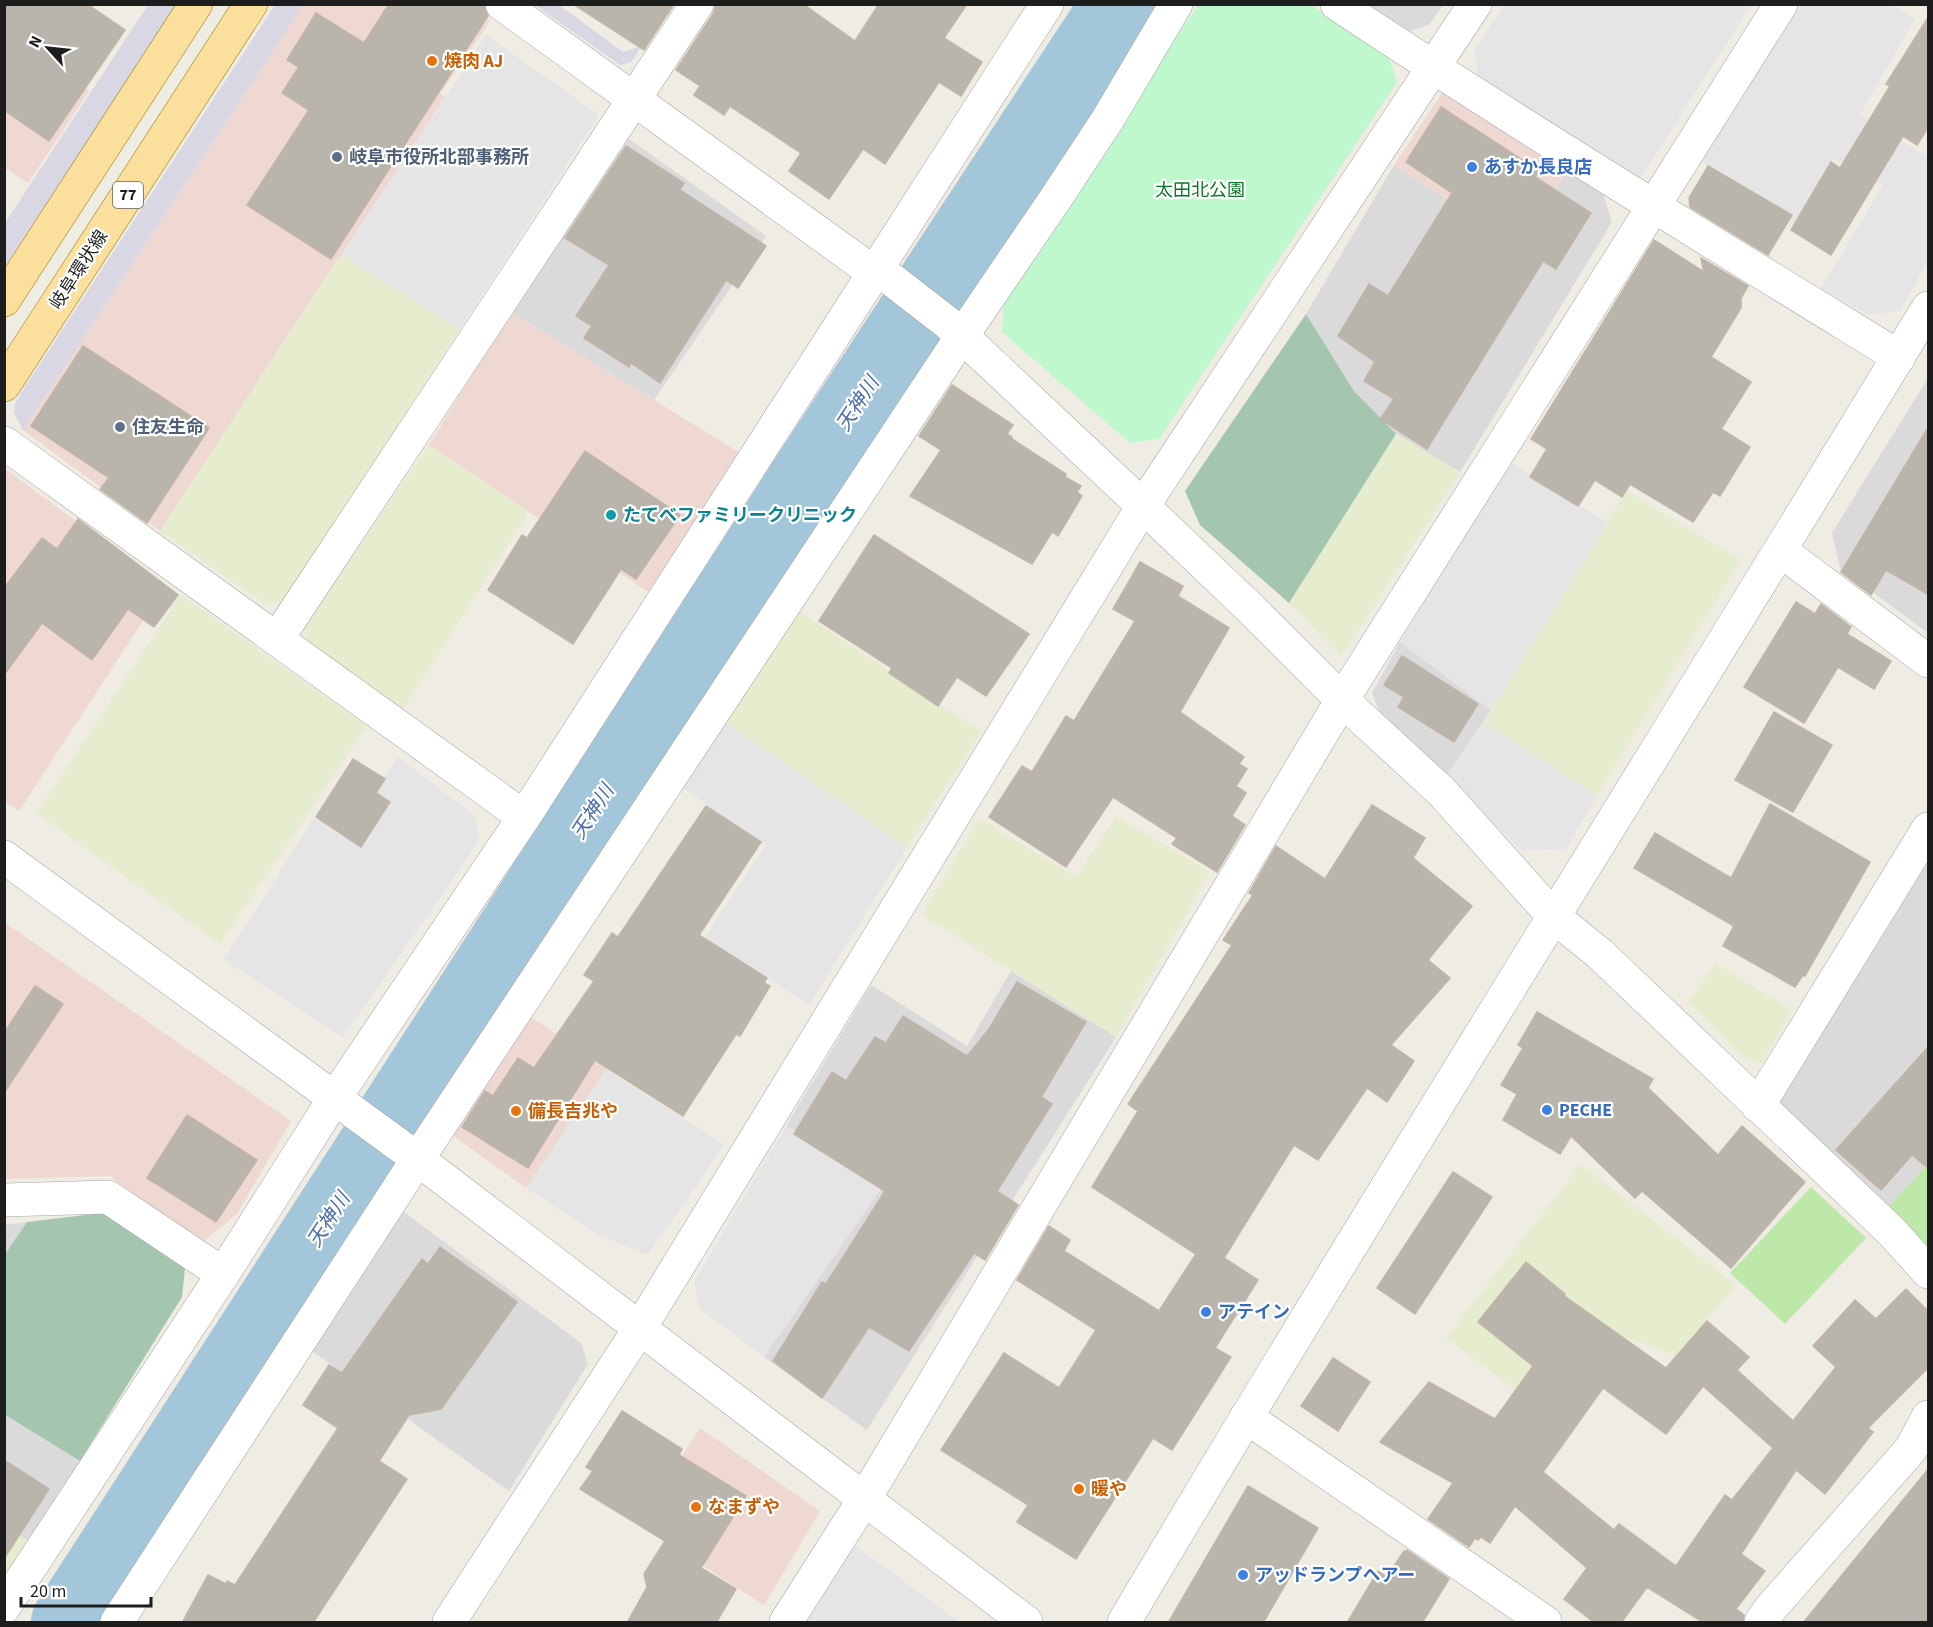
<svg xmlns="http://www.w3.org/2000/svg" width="1933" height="1627" font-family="'Source Sans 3','Noto Sans JP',sans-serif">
  <rect width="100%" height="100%" fill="#eeece3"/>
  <g fill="#dbdada">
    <polygon points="1364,5 1443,5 1429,25 1405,33"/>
    <polygon points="629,139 766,236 654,400 510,312"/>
    <polygon points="1394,165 1519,246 1571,165 1602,191 1612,222 1460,472 1396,434 1354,391 1306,314"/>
    <polygon points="1928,378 1928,633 1840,568 1832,533"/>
    <polygon points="1400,642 1491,710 1445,778 1379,711 1372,693"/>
    <polygon points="1928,856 1928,1164 1883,1213 1773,1094"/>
    <polygon points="1011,971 1116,1037 867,1430 764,1357 882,1187 786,1126 871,985 967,1046"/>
    <polygon points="393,1204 581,1343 588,1364 509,1491 305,1346"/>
    <polygon points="27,1222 5,1256 5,1225"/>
    <polygon points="4,1415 80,1461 28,1541 5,1526"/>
  </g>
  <g fill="#efd8d2">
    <polygon points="303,5 466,5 490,21 440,94 445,97 160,531 23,430"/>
    <polygon points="4,36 89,91 28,183 5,168"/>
    <polygon points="1444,90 1571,165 1519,246 1394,165"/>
    <polygon points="510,312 742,454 653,595 429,445"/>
    <polygon points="4,468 165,587 19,811 4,801"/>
    <polygon points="4,922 291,1121 237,1214 201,1243 110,1176 5,1179"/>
    <polygon points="528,1015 607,1068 526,1188 449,1133"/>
    <polygon points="700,1428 820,1511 764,1605 638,1524"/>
  </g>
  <g fill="#e6edce">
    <polygon points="342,255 460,329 283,601 265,604 160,531 335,263"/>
    <polygon points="1396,434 1460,472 1341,657 1289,603"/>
    <polygon points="429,445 529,512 401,712 308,642 304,627"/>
    <polygon points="1627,491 1741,560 1597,796 1484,722"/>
    <polygon points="181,595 367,726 220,944 36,813"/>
    <polygon points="799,611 981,732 907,847 724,722"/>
    <polygon points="1116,816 1210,872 1116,1037 922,915 979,818 1076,877"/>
    <polygon points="1715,963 1792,1010 1761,1064 1742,1056 1688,1002"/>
    <polygon points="1581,1164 1736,1285 1677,1356 1577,1320 1518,1392 1446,1338"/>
    <polygon points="5,1526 28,1541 5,1577"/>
  </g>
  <g fill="#bee8a9">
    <polygon points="1928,1164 1928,1254 1883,1213"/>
    <polygon points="1811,1187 1866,1238 1785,1324 1730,1273"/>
  </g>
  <g fill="#a4c6af">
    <polygon points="1306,314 1354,391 1396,434 1289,603 1200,525 1185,491"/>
    <polygon points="102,1213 185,1268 182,1297 80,1461 5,1415 4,1256 27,1222"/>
  </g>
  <polygon fill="#c0f8cd" points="1198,5 1311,5 1387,52 1397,82 1159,439 1130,443 1002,332 1004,297"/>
  <g fill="#e5e5e5">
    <polygon points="1504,5 1751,5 1639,180 1478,77 1474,50"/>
    <polygon points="1793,5 1891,5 1915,18 1860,115 1928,157 1928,260 1900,311 1867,315 1821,289 1883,185 1834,158 1794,224 1695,157"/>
    <polygon points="486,35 599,115 460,329 342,255"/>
    <polygon points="1508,460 1608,523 1491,710 1400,642"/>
    <polygon points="724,722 907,847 809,1005 705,938 766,845 681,787"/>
    <polygon points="1484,722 1597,796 1566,849 1523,851 1445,778"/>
    <polygon points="398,757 475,816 479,841 343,1037 224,960 314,818 343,837"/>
    <polygon points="607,1068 618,1077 724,1144 648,1255 599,1235 526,1188"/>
    <polygon points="786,1126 882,1187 764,1357 700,1309 694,1282"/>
    <polygon points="849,1541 959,1622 796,1622"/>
  </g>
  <g fill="#d9d7e4">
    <polygon points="148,5 177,5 5,266 5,223"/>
    <polygon points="275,5 303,5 23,430 14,413 15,404 21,393"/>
    <polygon points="535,5 559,5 623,52 642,46 631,62 620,65"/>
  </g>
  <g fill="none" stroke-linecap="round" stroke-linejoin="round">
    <polyline stroke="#a4c6db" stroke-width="78" points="70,1622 809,478 1121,4"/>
  </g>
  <g fill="#bab5ac" stroke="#bfb5a6" stroke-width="1.5" fill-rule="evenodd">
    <polygon points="4,4 87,4 125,30 49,141 4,110"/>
    <polygon points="389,4 484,4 488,16 331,259 247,205 309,110 282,93 299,67 287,60 316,13 364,43"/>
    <polygon points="573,4 674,4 644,50"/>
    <polygon points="716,4 803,4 855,41 879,4 967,4 944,38 982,62 961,96 939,82 885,164 863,149 829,199 789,171 801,153 730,106 724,115 694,95 700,86 676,70 713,14"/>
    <polygon points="1929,16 1929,126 1917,145 1903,136 1831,255 1791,230 1831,162 1840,168 1890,86 1886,84"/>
    <polygon points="1441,107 1539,171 1535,177 1591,213 1556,269 1543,261 1427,449 1380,419 1394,399 1364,381 1375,362 1338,336 1369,284 1388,296 1452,193 1406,162"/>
    <polygon points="626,146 684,183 680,190 766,246 738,288 726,280 660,383 631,363 629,367 584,338 592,326 576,316 609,265 565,238"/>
    <polygon points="1708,166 1792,215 1768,255 1690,207 1689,198"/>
    <polygon points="1654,240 1704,272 1701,258 1748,286 1741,298 1741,308 1711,357 1751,382 1721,429 1750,447 1720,496 1713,492 1693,522 1630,484 1622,497 1595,480 1578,506 1530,477 1547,449 1531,439"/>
    <polygon points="83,346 209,428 147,523 100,489 109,478 31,426"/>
    <polygon points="952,385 1013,425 1007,434 1012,437 1012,439 1066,474 1065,477 1081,486 1077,492 1082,496 1058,536 1052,532 1032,564 910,496 941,450 919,436"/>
    <polygon points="1929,426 1929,595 1886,570 1871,595 1841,572"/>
    <polygon points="585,451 680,515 636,579 621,569 573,644 488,590 522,535 527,538"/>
    <polygon points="78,519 178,595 154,627 128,609 92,660 42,623 4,675 4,588 42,538 57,549"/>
    <polygon points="874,535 1029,634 986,696 957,677 938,706 889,673 892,668 819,621"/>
    <polygon points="1140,562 1183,586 1178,596 1229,628 1180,712 1244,757 1239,764 1247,769 1236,786 1246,793 1232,816 1245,825 1217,872 1172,844 1177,838 1113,797 1066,867 989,817 1022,766 1032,772 1066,716 1074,721 1135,621 1113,609"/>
    <polygon points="1796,602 1815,614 1821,604 1851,627 1847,634 1891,661 1874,689 1838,667 1804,723 1744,687"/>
    <polygon points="1402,656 1478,704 1454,742 1398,707 1404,697 1384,685"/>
    <polygon points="1774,712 1832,745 1793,812 1735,780"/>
    <polygon points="353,759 385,779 376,793 390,802 361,847 316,817"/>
    <polygon points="1770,804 1870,862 1805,976 1803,975 1795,987 1723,946 1734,926 1634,868 1655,833 1731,878"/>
    <polygon points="1372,805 1425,838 1413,858 1472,906 1428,960 1450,978 1391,1045 1414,1061 1387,1102 1367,1088 1318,1160 1294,1145 1224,1258 1258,1280 1215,1348 1231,1357 1172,1450 1153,1438 1076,1559 1017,1522 1028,1505 941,1450 1004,1353 1059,1388 1096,1330 1017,1280 1049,1226 1070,1240 1064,1251 1159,1311 1196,1254 1092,1187 1138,1111 1128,1104 1232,945 1223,940 1253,895 1249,893 1276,846 1325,879"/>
    <polygon points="706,806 761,842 699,935 767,978 764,983 770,986 740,1036 736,1034 683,1116 595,1060 528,1168 462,1127 485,1091 493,1096 518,1058 534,1068 594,981 584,975 612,933 618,937"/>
    <polygon points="1017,982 1086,1022 1041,1097 1052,1104 997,1191 1018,1205 985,1260 974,1253 909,1351 869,1327 822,1398 773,1361 822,1282 826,1284 885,1191 794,1134 832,1072 846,1081 875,1037 886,1043 903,1016 967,1056 989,1029"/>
    <polygon points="35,986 63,1004 4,1093 4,1033"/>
    <polygon points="1537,1012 1653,1079 1648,1088 1718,1155 1742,1126 1805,1182 1731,1268 1642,1191 1635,1198 1571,1136 1560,1154 1503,1120 1517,1094 1501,1085 1523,1048 1518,1045"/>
    <polygon points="1929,1046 1929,1169 1912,1155 1881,1190 1836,1150"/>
    <polygon points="187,1115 257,1160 216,1222 147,1178"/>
    <polygon points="1453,1172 1492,1197 1415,1314 1377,1288"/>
    <polygon points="440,1247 517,1302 441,1409 409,1415 379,1461 407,1479 313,1623 182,1623 208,1575 226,1584 227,1581 235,1585 338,1428 303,1405 329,1365 342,1373 422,1259 428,1264"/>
    <path d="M1526,1262L1565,1294L1563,1295L1666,1368L1707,1321L1749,1357L1737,1370L1793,1421L1836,1367L1813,1346L1855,1300L1876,1319L1906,1289L1929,1312V1367L1868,1428L1873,1432L1825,1494L1796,1470L1741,1554L1765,1571L1736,1609L1744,1615L1743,1623H1704L1647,1587L1621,1623H1595L1564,1599L1587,1568L1515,1506L1490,1543L1481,1537L1478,1540L1475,1538L1469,1547L1428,1519L1453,1483L1380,1442L1429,1382L1495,1419L1533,1366L1478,1322ZM1703,1386L1773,1448L1732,1500L1725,1495L1676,1566L1619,1524L1614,1530L1543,1472L1603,1388L1666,1434Z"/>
    <polygon points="1333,1358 1370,1382 1338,1431 1301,1406"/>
    <polygon points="622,1411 682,1449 679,1455 746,1496 701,1568 736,1589 716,1623 627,1623 647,1587 644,1574 665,1541 580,1489 593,1471 586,1467"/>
    <polygon points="4,1460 49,1489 4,1559"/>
    <polygon points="1929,1468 1929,1623 1803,1623"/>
    <polygon points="1248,1486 1318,1528 1263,1623 1168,1623"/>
    <polygon points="1407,1550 1449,1579 1422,1623 1347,1623 1378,1571 1387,1577 1404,1551 1405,1552"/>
  </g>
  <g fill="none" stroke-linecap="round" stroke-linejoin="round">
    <g stroke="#a4a4a4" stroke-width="34">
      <g id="minor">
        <polyline points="502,4 873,272 887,276 949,324 1143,506 1251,609 1342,700 1442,792 1553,916 1600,954 1892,1232 1928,1272"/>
        <path d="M1337,4C1521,126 1710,241 1899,357"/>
        <polyline points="4,443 524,817"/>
        <polyline points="1781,551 1928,661"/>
        <polyline points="277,639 697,4"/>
        <polyline points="1758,1106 1928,829"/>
        <polyline points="4,1200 108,1197 223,1274"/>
        <polyline points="1246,1417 1545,1622"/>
        <polyline points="4,1607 223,1274 334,1099 524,817 1047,4"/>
        <polyline points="117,1622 417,1160 962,336 1056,198 1108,119 1176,4"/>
        <polyline points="449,1622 640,1328 1143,506 1475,4"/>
        <polyline points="786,1622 865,1498 1342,700 1781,4"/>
        <polyline points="1761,1622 1770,1609 1911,1449 1928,1417"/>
      </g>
    </g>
    <g stroke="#a4a4a4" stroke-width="34">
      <g id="tertiary">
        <polyline points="4,857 407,1151 1026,1622"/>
        <path d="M1124,1622C1386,1180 1662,747 1928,308"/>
      </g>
    </g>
    <g stroke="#937a03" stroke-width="34">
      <g id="primary">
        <polyline points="4,300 196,4"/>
        <polyline points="4,385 251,4"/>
      </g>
    </g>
    <use href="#minor" stroke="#fff" stroke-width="33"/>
    <use href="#tertiary" stroke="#fff" stroke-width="33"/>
    <use href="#primary" stroke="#fae09c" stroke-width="33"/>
  </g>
  <g fill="#e8710a" stroke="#fff" stroke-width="2">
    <circle cx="432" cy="61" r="6"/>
    <circle cx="516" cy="1111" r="6"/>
    <circle cx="1079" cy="1489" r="6"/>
    <circle cx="696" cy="1507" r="6"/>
  </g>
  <g fill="#5c6f8a" stroke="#fff" stroke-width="2">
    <circle cx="337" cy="157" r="6"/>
    <circle cx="120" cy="427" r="6"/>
  </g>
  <g fill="#3f7fe0" stroke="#fff" stroke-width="2">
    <circle cx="1472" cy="167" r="6"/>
    <circle cx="1547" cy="1110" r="6"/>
    <circle cx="1206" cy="1312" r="6"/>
    <circle cx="1243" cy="1575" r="6"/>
  </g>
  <circle fill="#0f9aa8" stroke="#fff" stroke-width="2" cx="611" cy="515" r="6"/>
  <g text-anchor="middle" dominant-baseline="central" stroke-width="4.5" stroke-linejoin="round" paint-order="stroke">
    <rect fill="#fff" stroke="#616161" stroke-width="1.5" x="113" y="182" width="30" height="26" rx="4.5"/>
    <g font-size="16" font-weight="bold" fill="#1d1d1d">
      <text x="128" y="195">77</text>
    </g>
    <g font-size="18" font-weight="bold" fill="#c56008" stroke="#fff" text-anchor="start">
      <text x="444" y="61">焼肉 AJ</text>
      <text x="528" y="1111">備長吉兆や</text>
      <text x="1091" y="1489">暖や</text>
      <text x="708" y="1507">なまずや</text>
    </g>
    <g font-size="18" font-weight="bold" fill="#4e5e75" stroke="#fff" text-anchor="start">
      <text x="349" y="157">岐阜市役所北部事務所</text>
      <text x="132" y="427">住友生命</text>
    </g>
    <g font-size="18" font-weight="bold" fill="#366cbe" stroke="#fff" text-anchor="start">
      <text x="1484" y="167">あすか長良店</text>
      <text x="1559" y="1110">PECHE</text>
      <text x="1218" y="1312">アテイン</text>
      <text x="1255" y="1575">アッドランプヘアー</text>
    </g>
    <g font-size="18" fill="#0d7927" stroke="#fff">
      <text x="1200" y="190">太田北公園</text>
    </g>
    <g font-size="18" fill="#1d1d1d" stroke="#fff">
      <text transform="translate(79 270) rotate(-57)">岐阜環状線</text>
    </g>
    <g font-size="18" font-weight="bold" fill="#0d838f" stroke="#fff" text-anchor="start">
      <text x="623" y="515">たてべファミリークリニック</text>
    </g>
    <g font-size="20" font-style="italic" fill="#4c6caa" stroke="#fff">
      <text transform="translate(858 404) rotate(-57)">天神川</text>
      <text transform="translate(593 812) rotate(-57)">天神川</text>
      <text transform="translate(329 1220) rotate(-57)">天神川</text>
    </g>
  </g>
  <rect width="1933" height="1627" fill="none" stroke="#1d1d1d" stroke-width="12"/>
  <g transform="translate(48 48) rotate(297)" stroke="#ffffff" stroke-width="4.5" paint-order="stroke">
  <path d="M0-4.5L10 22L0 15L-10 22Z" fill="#1d1d1d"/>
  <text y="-9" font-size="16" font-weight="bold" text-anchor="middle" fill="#1d1d1d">N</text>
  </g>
  <path d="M21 1597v9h130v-9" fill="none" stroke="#1d1d1d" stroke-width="3"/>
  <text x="30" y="1597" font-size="18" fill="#1d1d1d" stroke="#ffffff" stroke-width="4.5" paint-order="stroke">20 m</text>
</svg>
